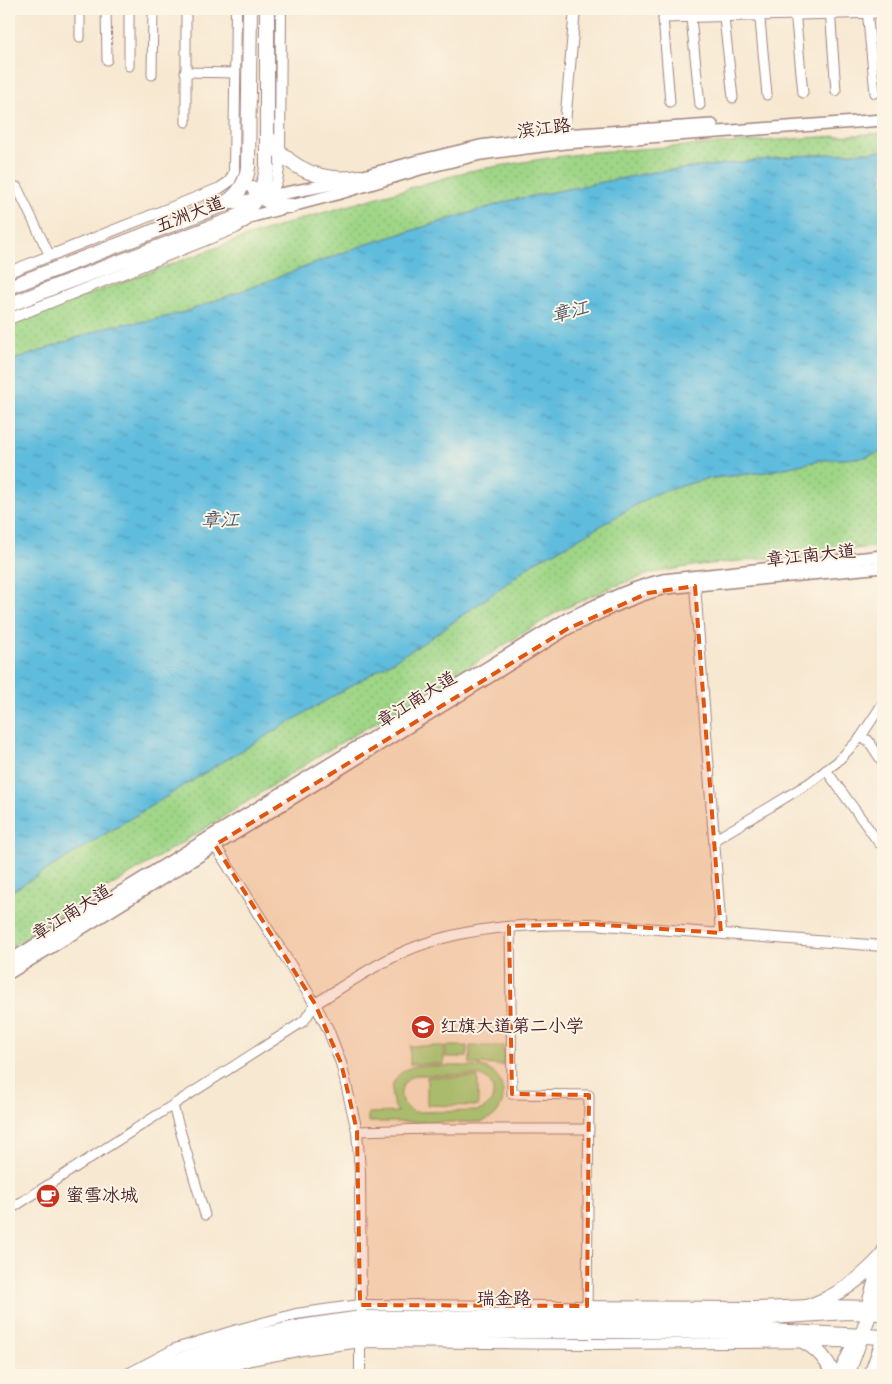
<svg xmlns="http://www.w3.org/2000/svg" width="892" height="1384" font-family="Mynerve,'LXGW WenKai TC',sans-serif">
  <defs>
    <pattern id="park-dots" width="8" height="8" patternUnits="userSpaceOnUse" patternTransform="scale(1.25)"><rect width="8" height="8" fill="#9ed586"/><path d="M2 2h.1M6 6h.1" fill="none" stroke="#8ab674" stroke-width="1.8" stroke-linecap="round"/></pattern>
    <pattern id="water-ripples" width="26" height="14" patternUnits="userSpaceOnUse" patternTransform="scale(1.25)"><rect width="26" height="14" fill="#5fbcdd"/><path d="M2 4q2-2 4 0t4 0M15 11q2-2 4 0t4 0" fill="none" stroke="#5098b3"/></pattern>
  </defs>
  <rect width="100%" height="100%" fill="#fcf5e5"/>
  <filter id="ink" filterUnits="userSpaceOnUse"><feTurbulence type="fractalNoise" baseFrequency=".02" numOctaves="2"/><feDisplacementMap in="SourceGraphic" scale="10" xChannelSelector="R" yChannelSelector="G"/><feConvolveMatrix kernelMatrix="1 2 1 2 8 2 1 2 1" color-interpolation-filters="sRGB"/></filter>
  <filter id="wash" filterUnits="userSpaceOnUse"><feTurbulence type="fractalNoise" baseFrequency=".0096" numOctaves="4" result="noise"/><feDisplacementMap in="SourceGraphic" scale="20" xChannelSelector="R" yChannelSelector="G"/><feGaussianBlur stdDeviation="1.12" result="paint"/><feColorMatrix in="noise" values="0 0 0 0 0 0 0 0 0 0 0 0 0 0 0 0 0 1.4 0 .05"/><feComposite in="paint" operator="in"/></filter>
  <g filter="url(#wash)">
    <rect width="100%" height="100%" fill="#f7e8d1"/>
    <g fill="#9ed586" stroke="#747a58" fill-rule="evenodd">
      <rect x="410" y="1046" width="34" height="18"/>
      <rect x="446" y="1046" width="21" height="11"/>
      <polygon points="470,1046 504,1046 504,1065 470,1064"/>
      <path d="M416,1066C431,1066 447,1066 462,1066C470,1067 478,1066 485,1068C499,1073 506,1089 502,1103C499,1114 490,1120 480,1122H368V1113L398,1112C385,1093 392,1071 416,1066ZM415,1075H478C499,1081 498,1106 477,1111L415,1112C396,1105 396,1083 415,1075Z"/>
      <polygon points="427,1077 478,1077 478,1106 427,1105"/>
    </g>
    <g fill="url(#park-dots)" stroke="#747a58">
      <polygon points="883,133 883,151 796,156 654,172 512,200 361,246 185,312 153,320 110,326 9,362 9,326 68,302 246,237 305,218 469,171 542,159 594,152"/>
      <polygon points="883,452 883,546 692,566 652,573 609,588 557,612 427,693 335,746 196,834 9,948 9,893 234,755 425,642 498,590 537,560 564,547 655,494 705,479 766,472 822,460 861,458"/>
    </g>
    <polygon fill="url(#water-ripples)" stroke="#546e84" points="883,151 883,452 861,458 822,460 766,472 705,479 655,494 564,547 537,560 498,590 425,642 234,755 9,893 9,362 110,326 153,320 185,312 361,246 512,200 654,172 796,156"/>
  </g>
  <g filter="url(#ink)">
    <g fill="none" stroke-linecap="round" stroke-linejoin="round">
      <g stroke="#a0847e" stroke-width="11">
        <g id="minor">
          <polyline points="80,9 80,37"/>
          <polyline points="106,9 107,60"/>
          <polyline points="129,9 129,66"/>
          <polyline points="723,9 733,98"/>
          <polyline points="759,9 767,95"/>
          <polyline points="830,9 836,91"/>
          <polyline points="867,9 875,93"/>
          <polyline points="795,11 803,93"/>
          <polyline points="691,18 700,105"/>
          <polyline points="185,72 235,73"/>
          <polyline points="152,75 153,9"/>
          <polyline points="670,102 663,18 883,13"/>
          <polyline points="186,122 186,9"/>
          <polyline points="9,189 17,187 50,256"/>
          <polyline points="860,738 868,740 883,763"/>
          <polyline points="826,770 879,843 883,840"/>
          <polyline points="714,840 770,807 809,783 837,762 860,738 883,703"/>
          <polyline points="510,926 512,1094 589,1095 587,1312"/>
          <polyline points="173,1106 205,1215"/>
          <polyline points="357,1131 431,1129 589,1129"/>
          <polyline points="9,1210 304,1021 315,1004"/>
        </g>
      </g>
      <g stroke="#a0847e" stroke-width="12">
        <g id="tertiary">
          <polyline points="564,135 575,9"/>
          <polyline points="267,201 277,181 280,163 281,9"/>
          <polyline points="9,272 220,188 230,181 234,172 236,9"/>
          <polyline points="9,319 236,228 252,217"/>
          <polyline points="695,586 721,933"/>
          <polyline points="211,839 315,1004 328,1029 341,1063 357,1131 360,1171 361,1312"/>
          <path d="M315,1004C342,987 368,969 397,955C457,926 525,924 591,924L883,946"/>
          <polyline points="868,1300 883,1248"/>
          <polyline points="126,1375 175,1349 237,1330 296,1314 360,1305 754,1307 812,1305 883,1306"/>
          <polyline points="201,1375 251,1360 302,1350 361,1342 589,1344 856,1342"/>
          <polyline points="360,1375 360,1336"/>
          <polyline points="838,1375 852,1344"/>
        </g>
      </g>
      <g stroke="#a0847e" stroke-width="14">
        <g id="secondary">
          <polyline points="223,205 338,183 418,161 480,146 564,135 712,125"/>
          <polyline points="234,221 337,194 420,169 481,154 565,143 883,120"/>
          <path d="M9,961L210,837L565,620C597,605 628,588 663,580L883,556"/>
          <path d="M9,973L567,629C600,613 631,597 666,588L883,567"/>
        </g>
      </g>
      <g stroke="#a0847e" stroke-width="16">
        <g id="primary">
          <path d="M267,136C289,169 321,183 360,177"/>
          <path d="M254,189C264,202 276,207 292,206"/>
          <path d="M9,287L222,205C237,197 246,185 248,167L250,9"/>
          <path d="M9,305L59,285L233,219C253,208 264,191 267,168V9"/>
          <path d="M796,1310C831,1301 860,1281 883,1255"/>
          <path d="M791,1336C811,1343 826,1355 833,1375"/>
          <polyline points="144,1375 177,1361 245,1339 300,1327 361,1318 772,1317 847,1312 883,1313"/>
          <polyline points="174,1375 250,1351 300,1340 360,1331 771,1331 883,1337"/>
          <polyline points="847,1375 883,1277"/>
          <polyline points="871,1375 883,1341"/>
        </g>
      </g>
      <use href="#minor" stroke="#fff" stroke-width="9"/>
      <use href="#tertiary" stroke="#fff" stroke-width="10"/>
      <use href="#secondary" stroke="#fff" stroke-width="11"/>
      <use href="#primary" stroke="#fff" stroke-width="14"/>
    </g>
  </g>
  <path fill="#e0560e" fill-opacity="0.2" stroke="#e0560e" stroke-width="4" stroke-dasharray="10 6" stroke-linejoin="round" d="M695,586L721,933L591,924L509,926L512,1094L589,1095L587,1306L360,1305L357,1131L341,1063L315,1004L215,845L567,629L648,593Z"/>
  <defs>
    <g id="school-disc" transform="scale(1.25)"><circle r="9.5" fill="#c8321e" stroke="#fcf5e5"/><path d="M0-5L7-2L0 1L-7-2ZM-4 1L0 2.5L4 1V4Q0 6-4 4Z" fill="#fff"/></g>
    <g id="cafe-disc" transform="scale(1.25)"><circle r="9.5" fill="#c8321e" stroke="#fcf5e5"/><path d="M-5.5-4.5H6V0H3Q3 3.5 0 3.5H-2.5Q-5.5 3.5-5.5 0ZM3-3.2v2h1.7v-2ZM-6 4.5H4V6H-6Z" fill="#fff"/></g>
  </defs>
  <g fill-rule="evenodd">
    <use href="#school-disc" x="423" y="1027"/>
    <use href="#cafe-disc" x="48" y="1196"/>
  </g>
  <g text-anchor="middle" dominant-baseline="central" stroke-width="4" stroke-linejoin="round" paint-order="stroke">
    <g font-size="18" fill="#4a1f2b" stroke="#fcf5e5">
      <text transform="translate(544 129) rotate(-7)">滨江路</text>
      <text transform="translate(190 215) rotate(-21)">五洲大道</text>
      <text transform="translate(811 556) rotate(-6)">章江南大道</text>
      <text transform="translate(417 700) rotate(-32)">章江南大道</text>
      <text transform="translate(72 913) rotate(-32)">章江南大道</text>
      <text x="504" y="1299">瑞金路</text>
    </g>
    <g font-size="18" fill="#4a1f2b" stroke="#fcf5e5" text-anchor="start">
      <text x="440" y="1027">红旗大道第二小学</text>
      <text x="66" y="1196">蜜雪冰城</text>
    </g>
    <g font-size="19" font-style="italic" fill="#515669" stroke="#fcf5e5">
      <text transform="translate(570 312) rotate(-14)">章江</text>
      <text x="220" y="520">章江</text>
    </g>
  </g>
  <rect width="892" height="1384" fill="none" stroke="#fcf5e5" stroke-width="30"/>
</svg>
